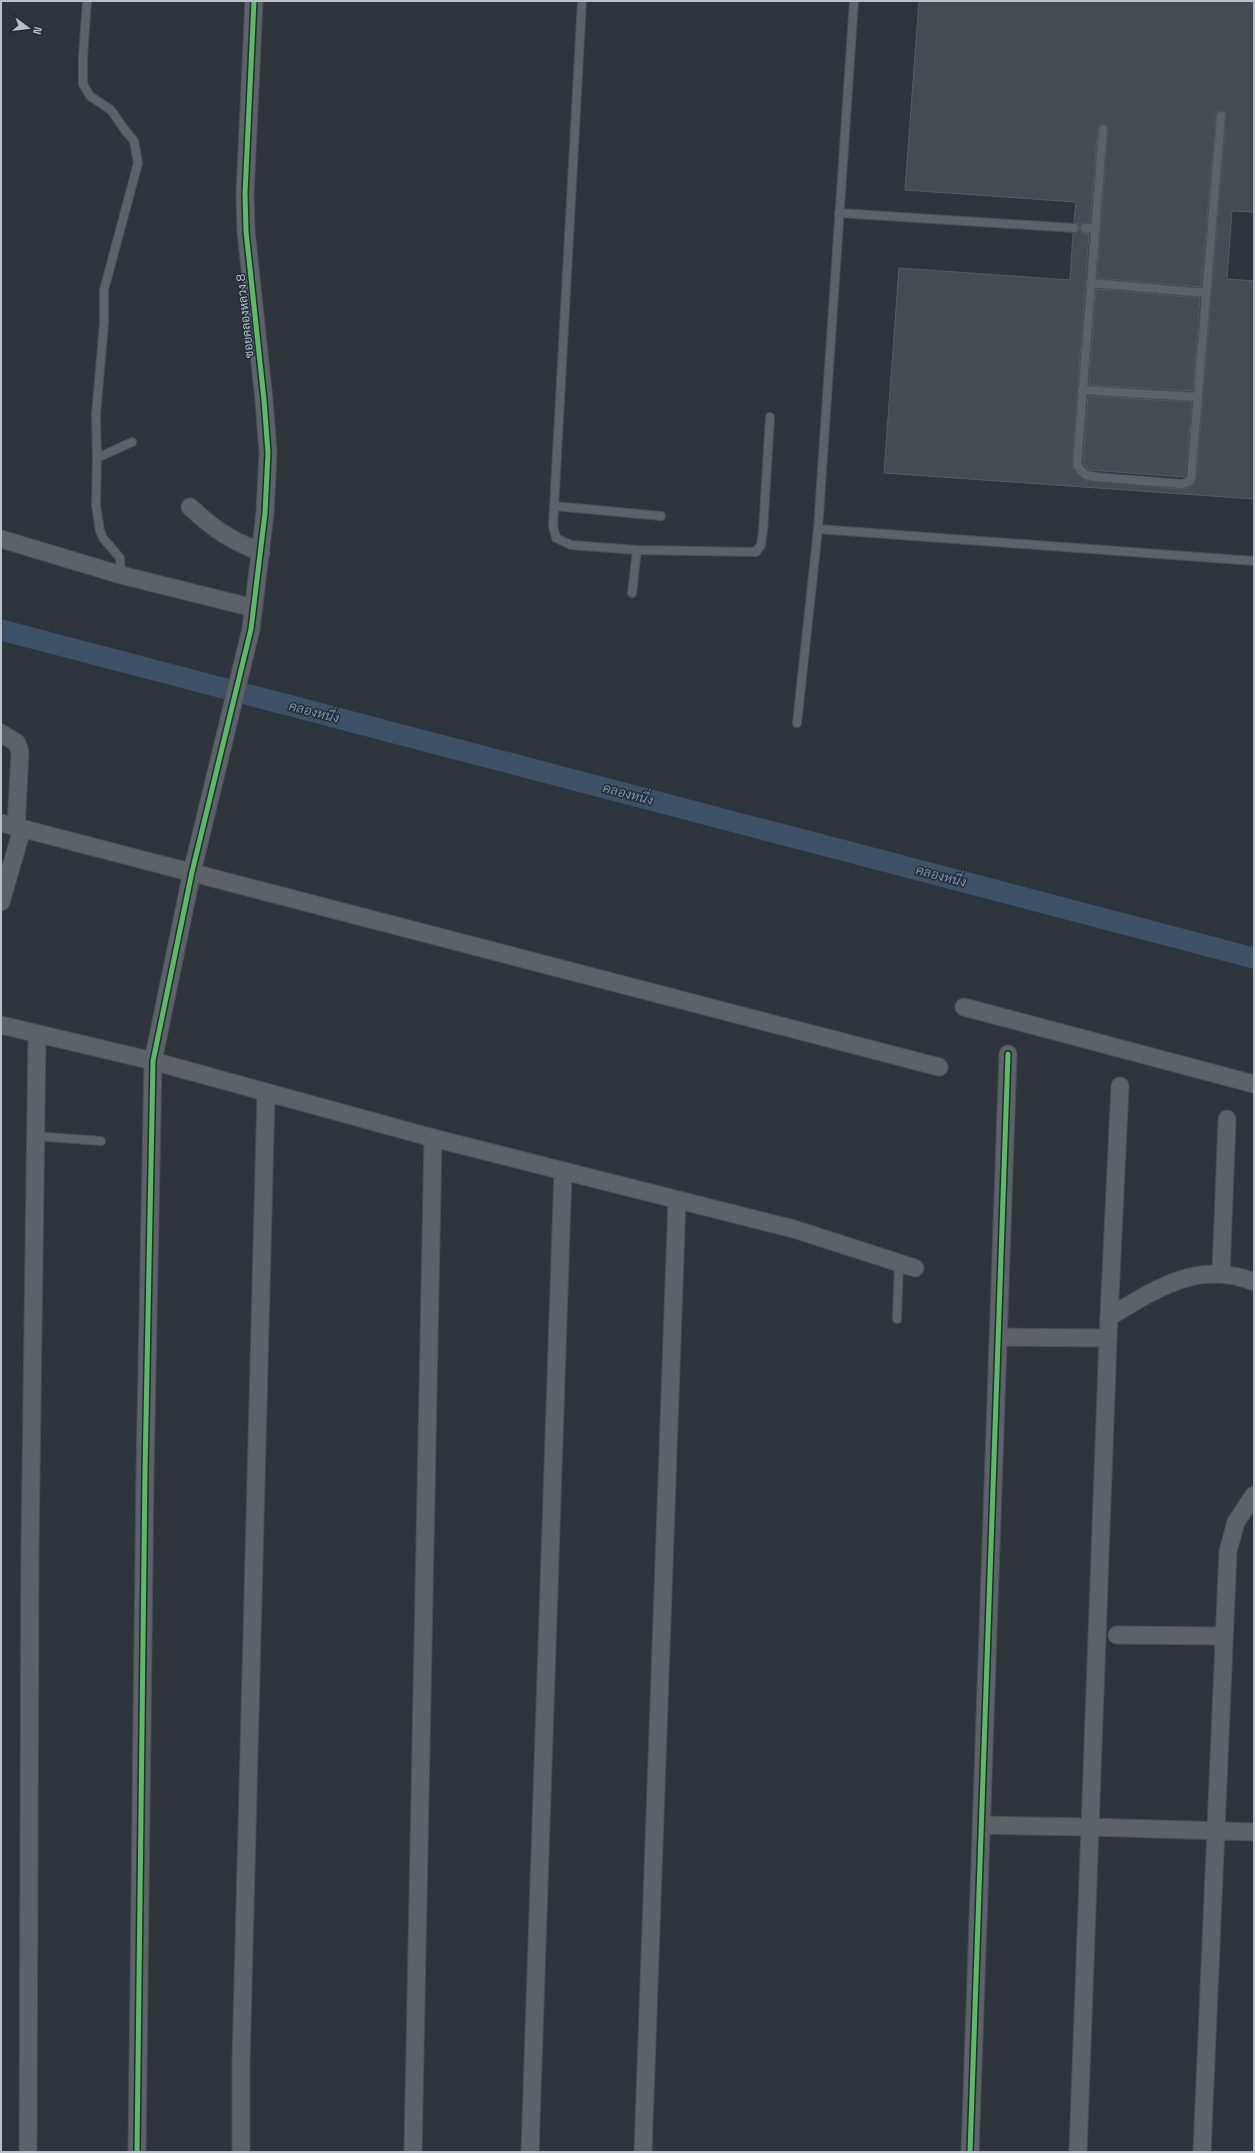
<svg xmlns="http://www.w3.org/2000/svg" width="1255" height="2153" font-family="'Space Grotesk',Sarabun,sans-serif">
  <rect width="100%" height="100%" fill="#2d343b"/>
  <g fill="none" stroke-linecap="round" stroke-linejoin="round">
    <polyline stroke="#3c5165" stroke-width="21" points="1,630 1254,958"/>
  </g>
  <g fill="#454b51" stroke="#555c63" fill-rule="evenodd">
    <path d="M919,1H1254V212L1232,211L1227,279L1254,281V499L884,473L899,268L1070,280L1073,233H1077L1079,229V225L1074,222L1076,202L905,190ZM1218,111H1224L1226,116L1196,479L1192,486L1182,489L1085,480L1073,470L1072,466L1089,234L1082,233L1080,228L1082,223H1090L1098,126L1104,124L1108,129L1097,278L1201,287L1216,116Z"/>
    <polygon points="1096,289 1200,298 1193,391 1089,385"/>
    <polygon points="1088,396 1192,402 1185,477 1089,470 1083,464"/>
  </g>
  <g fill="none" stroke-linecap="round" stroke-linejoin="round">
    <g stroke="#4b5055" stroke-width="10">
      <g id="service">
        <polyline points="87,1 83,56 83,84 90,96 111,110 125,130 134,141 138,163 104,290 104,323 96,415 97,458"/>
        <polyline points="582,1 553,526 556,538 571,545 637,550 756,552 761,545 763,531 770,417"/>
        <polyline points="1103,129 1077,466 1086,475 1096,477 1182,484 1188,482 1191,478 1221,116"/>
        <polyline points="839,213 1074,228"/>
        <polyline points="1085,228 1095,229"/>
        <polyline points="1091,283 1206,293"/>
        <polyline points="1082,390 1197,397"/>
        <polyline points="554,506 661,516"/>
        <polyline points="818,529 1254,561"/>
        <polyline points="121,575 120,558 103,538 100,531 96,505 97,458 132,442"/>
        <polyline points="632,593 637,550"/>
        <polyline points="797,723 818,529 854,1"/>
        <polyline points="35,1136 101,1141"/>
        <polyline points="897,1319 899,1262"/>
      </g>
    </g>
    <g stroke="#4b5055" stroke-width="19">
      <g id="minor">
        <path d="M190,507C215,530 230,540 261,552"/>
        <polyline points="1,539 121,575 254,608"/>
        <polyline points="1,733 17,743 20,752 16,827"/>
        <polyline points="1,823 939,1067"/>
        <polyline points="1,902 22,829"/>
        <polyline points="964,1007 1254,1084"/>
        <polyline points="1,1025 153,1061 433,1138 794,1229 915,1268"/>
        <polyline points="1120,1086 1108,1338 1090,1827 1254,1832"/>
        <polyline points="1221,1274 1227,1119"/>
        <path d="M1109,1317C1156,1289 1199,1259 1254,1282"/>
        <polyline points="999,1337 1108,1338"/>
        <polyline points="1117,1635 1224,1636"/>
        <polyline points="982,1825 1090,1827 1078,2152"/>
        <polyline points="28,2152 30,1549 37,1034"/>
        <polyline points="137,2152 145,1472 153,1061 192,872 251,629 265,513 268,453 264,400 246,231 245,194 254,1"/>
        <polyline points="241,2152 241,2062 266,1094"/>
        <polyline points="413,2152 433,1138"/>
        <polyline points="530,2152 563,1171"/>
        <polyline points="643,2152 677,1200"/>
        <polyline points="970,2152 1008,1054"/>
        <polyline points="1202,2152 1228,1551 1236,1522 1254,1495"/>
      </g>
    </g>
    <use href="#service" stroke="#5d6269" stroke-width="8"/>
    <use href="#minor" stroke="#5d6269" stroke-width="17"/>
    <g stroke="#202c36" stroke-width="8">
      <g id="cycleway">
        <polyline points="137,2152 145,1472 153,1061 192,872 251,629 265,513 268,453 264,400 246,231 245,194 254,1"/>
        <polyline points="970,2152 1008,1054"/>
      </g>
    </g>
    <use href="#cycleway" stroke="#5cba63" stroke-width="5"/>
  </g>
  <g text-anchor="middle" dominant-baseline="central" stroke-width="3" stroke-linejoin="round" paint-order="stroke">
    <g font-size="12" fill="#b8c1cb" stroke="#202c36">
      <text transform="translate(245 316) rotate(-96)">ซอยคลองหลวง 8</text>
    </g>
    <g font-size="13" font-style="italic" fill="#7a95ac" stroke="#202c36">
      <text transform="translate(314 712) rotate(15)">คลองหนึ่ง</text>
      <text transform="translate(628 794) rotate(15)">คลองหนึ่ง</text>
      <text transform="translate(941 876) rotate(15)">คลองหนึ่ง</text>
    </g>
  </g>
  <rect width="1255" height="2153" fill="none" stroke="#b8c1cb" stroke-width="4"/>
  <g transform="translate(28 28) rotate(105)" stroke="#202c36" stroke-width="3" paint-order="stroke">
  <path d="M0-3L7 15L0 10L-7 15Z" fill="#b8c1cb"/>
  <text y="-6" font-size="11" font-weight="bold" text-anchor="middle" fill="#b8c1cb">N</text>
  </g>
</svg>
